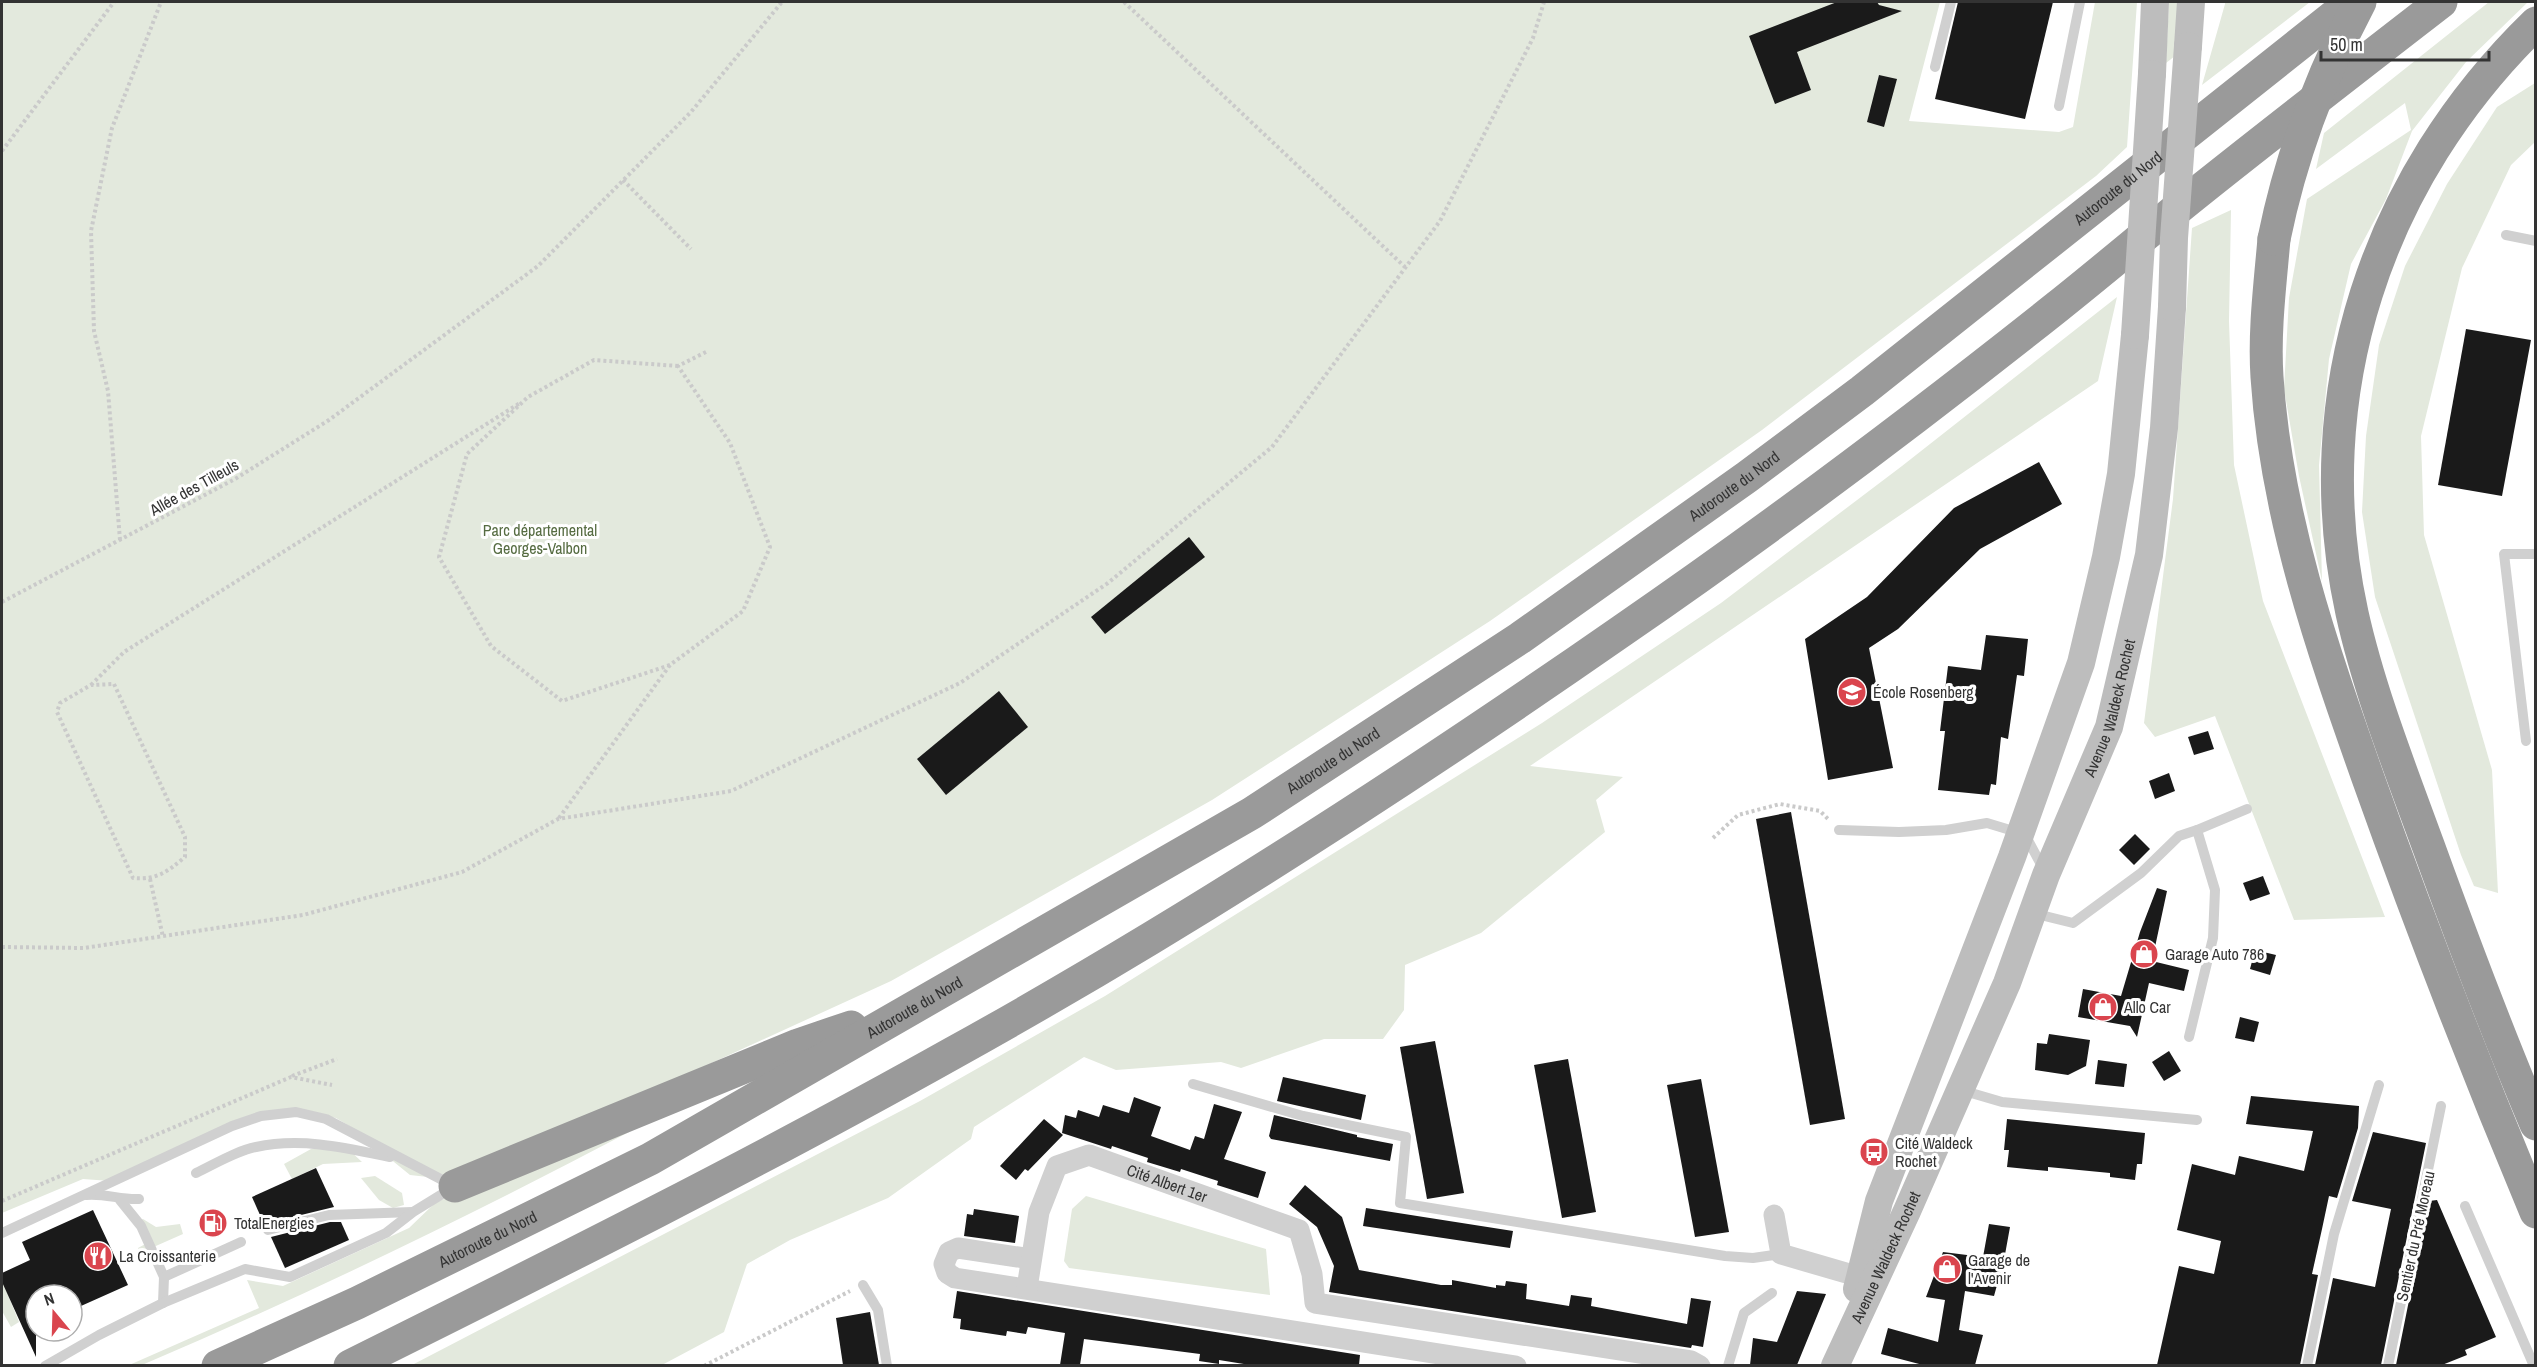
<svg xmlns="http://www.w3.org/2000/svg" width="2537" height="1367" font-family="'Archivo Narrow',sans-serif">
  <rect width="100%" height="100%" fill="#fff"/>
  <g fill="#e3e9dd">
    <polygon points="2,2 1940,2 1909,121 2059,132 2073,127 2095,2 2137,2 2127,147 2096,176 1762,430 1490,621 1212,800 891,981 657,1088 437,1178 410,1175 351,1127 336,1118 293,1109 263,1112 110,1181 83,1179 2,1213"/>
    <polygon points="2169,2 2179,2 2175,56 2166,63"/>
    <polygon points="2225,2 2310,2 2202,85 2225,4"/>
    <polygon points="2489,2 2528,2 2466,62 2412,131 2386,199 2351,264 2329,359 2319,465 2322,581 2299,476 2284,389 2289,298 2307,199 2411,130 2405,103 2316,169 2324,133"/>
    <polygon points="2535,83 2535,142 2511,165 2462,268 2421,436 2424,535 2492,770 2498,893 2474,886 2461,855 2375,597 2362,512 2366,436 2379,345 2405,266 2447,184 2497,107"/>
    <polygon points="2231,210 2229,321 2234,465 2263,601 2385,917 2294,920 2215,716 2155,737 2144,723 2173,499 2192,228"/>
    <polygon points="2117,297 2098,381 1530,766 1623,777 1596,800 1605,832 1481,933 1405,965 1404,1010 1383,1039 1324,1039 1241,1068 1221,1062 1116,1070 1084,1057 974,1127 971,1139 888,1198 790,1240 747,1264 724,1332 662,1365 412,1365 920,1101 1105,996 1542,723 1721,603 1902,466"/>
    <path d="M631,1131C470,1216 309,1294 142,1365L127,1366L259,1308L247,1280L283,1286L409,1228L436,1202Z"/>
    <polygon points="335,1148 347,1148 362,1162 323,1164 292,1179 284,1164 311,1149"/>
    <polygon points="375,1176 402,1193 404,1205 393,1208 379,1200 361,1178"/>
    <polygon points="1086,1196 1266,1249 1270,1295 1069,1268 1064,1261 1072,1209"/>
    <polygon points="143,1219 156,1227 180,1224 183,1234 140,1253 138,1248 149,1242 138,1221"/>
    <polygon points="2,1280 19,1322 11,1327 2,1311"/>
  </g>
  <g fill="#1a1a1a">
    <polygon points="1837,2 1877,2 1879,5 1902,11 1797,52 1811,90 1775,104 1749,36"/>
    <polygon points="1958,2 2053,2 2025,119 1935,99"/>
    <polygon points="1879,75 1897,79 1884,127 1867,122"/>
    <polygon points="2466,329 2531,340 2502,496 2438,485"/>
    <polygon points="2039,462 2062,504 1980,549 1898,629 1869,648 1893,768 1828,780 1805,639 1867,597 1954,508"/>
    <polygon points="1189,537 1205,557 1105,634 1091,617"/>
    <polygon points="1986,635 2028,639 2024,676 2017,675 2008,739 2001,737 1996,785 1991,784 1989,795 1938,790 1945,731 1940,731 1948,666 1981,670"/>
    <polygon points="999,691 1028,727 946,795 917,759"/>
    <polygon points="2208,731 2214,749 2194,755 2188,737"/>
    <polygon points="2169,773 2175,791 2155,799 2149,781"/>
    <polygon points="1791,812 1845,1119 1810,1125 1756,819"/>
    <polygon points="2135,834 2150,849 2134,865 2119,850"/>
    <polygon points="2263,876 2270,894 2250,901 2243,883"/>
    <polygon points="2157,888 2167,891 2152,961 2189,970 2184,991 2149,983 2137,1037 2130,1026 2078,1017 2083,989 2121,996 2140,932"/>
    <polygon points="2255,950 2276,955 2270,975 2250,969"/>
    <polygon points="2240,1017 2259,1022 2254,1042 2235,1038"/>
    <polygon points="2049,1034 2090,1040 2086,1066 2068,1075 2035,1070 2037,1043 2047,1044"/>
    <polygon points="1435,1041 1464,1193 1427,1199 1400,1047"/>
    <polygon points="2169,1051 2181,1071 2164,1081 2152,1062"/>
    <polygon points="1568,1059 1596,1212 1562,1218 1534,1065"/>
    <polygon points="2098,1060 2127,1064 2124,1087 2095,1084"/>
    <polygon points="1283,1077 1366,1095 1361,1120 1277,1101"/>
    <polygon points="1701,1079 1729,1232 1695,1237 1667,1085"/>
    <polygon points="2251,1096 2359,1106 2358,1128 2337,1198 2329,1196 2322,1229 2312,1274 2318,1275 2300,1365 2157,1365 2179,1266 2214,1274 2221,1241 2177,1230 2192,1164 2235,1175 2239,1156 2304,1171 2313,1131 2246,1124"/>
    <polygon points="1134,1097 1161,1107 1151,1136 1190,1150 1195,1136 1204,1139 1214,1104 1242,1112 1224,1159 1266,1172 1258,1198 1217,1185 1218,1181 1181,1169 1180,1172 1147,1162 1148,1158 1112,1146 1111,1149 1062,1133 1065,1115 1076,1118 1078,1110 1099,1117 1103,1105 1129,1113"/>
    <polygon points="1274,1115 1357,1135 1357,1137 1393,1144 1390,1161 1271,1139 1269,1136"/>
    <polygon points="1044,1119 1063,1135 1028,1171 1025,1169 1016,1180 1000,1166"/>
    <polygon points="2007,1119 2145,1133 2142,1164 2137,1164 2135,1180 2110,1177 2110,1173 2048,1167 2048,1171 2007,1167 2009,1150 2004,1150"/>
    <polygon points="2373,1132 2426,1143 2381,1365 2315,1365 2333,1278 2375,1287 2391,1209 2352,1201"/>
    <polygon points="316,1168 334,1207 264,1224 252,1197"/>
    <polygon points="1305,1185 1342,1217 1359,1270 1441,1285 1452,1285 1452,1280 1496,1288 1496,1285 1505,1286 1506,1281 1527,1284 1526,1299 1569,1306 1571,1295 1592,1298 1591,1306 1687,1324 1691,1298 1711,1301 1703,1347 1692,1345 1691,1348 1329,1292 1334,1266 1317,1227 1289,1204"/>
    <polygon points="2437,1200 2496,1337 2465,1350 2467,1355 2442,1365 2396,1365 2429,1201"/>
    <polygon points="1366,1208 1513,1231 1510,1248 1363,1226"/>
    <polygon points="974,1209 1019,1216 1015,1243 964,1236 967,1214 973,1215"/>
    <polygon points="93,1210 128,1285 72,1310 72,1295 36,1295 36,1357 2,1282 2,1273 30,1260 22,1242"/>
    <polygon points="330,1222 341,1222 349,1240 285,1268 271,1237"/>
    <polygon points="1989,1224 2010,1227 2004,1260 1994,1296 1965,1291 1959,1330 1983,1335 1975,1365 1923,1365 1881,1354 1888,1328 1938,1342 1945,1300 1926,1297 1943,1252 1983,1257"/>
    <polygon points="957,1291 1360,1355 1359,1365 1250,1365 1219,1360 1219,1364 1199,1361 1200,1354 1084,1339 1080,1365 1060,1365 1065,1333 1028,1327 1026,1334 1007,1331 1006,1336 960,1329 961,1319 953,1318"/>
    <polygon points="1797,1291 1826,1294 1797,1365 1750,1365 1753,1338 1777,1342"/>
    <polygon points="870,1312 879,1365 843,1365 836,1318"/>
  </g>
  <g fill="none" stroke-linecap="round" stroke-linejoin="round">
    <g stroke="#cacaca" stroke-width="4" stroke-dasharray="3 3" stroke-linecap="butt">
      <polyline points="1124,2 1405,267"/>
      <polyline points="2,151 114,2"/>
      <polyline points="623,180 691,249"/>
      <polyline points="120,540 108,391 94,331 91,231 112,128 161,2"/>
      <polyline points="2,602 235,479 329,420 538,266 691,112 782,2"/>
      <polyline points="670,665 562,701 491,646 439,557 467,454 528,397 594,360 678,366"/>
      <path d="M114,684L185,837V857C167,872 157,880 133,878L57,712L60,703L91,685Z"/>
      <polyline points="91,685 124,652 520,403"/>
      <polyline points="559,818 670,665 743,611 770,547 730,443 678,366 706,352"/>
      <polyline points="1713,838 1738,815 1780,804 1820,811 1829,820"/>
      <polyline points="150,879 163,937"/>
      <polyline points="2,947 84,948 303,915 462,872 558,819 731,791 960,683 1108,583 1272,447 1440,221 1533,38 1544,2"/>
      <polyline points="292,1076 337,1059"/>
      <polyline points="2,1201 291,1077 332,1085"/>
      <polyline points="704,1366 850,1291"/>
    </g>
    <g stroke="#d0d0d0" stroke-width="10">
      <polyline points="1935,67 1951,2"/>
      <polyline points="2059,106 2080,2"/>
      <polyline points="2506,235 2536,241"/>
      <polyline points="2526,741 2504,554 2536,554"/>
      <polyline points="1839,830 1899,832 1946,830 1987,823 2020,833 2029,842 2044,870"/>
      <polyline points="2197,830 2247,809"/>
      <polyline points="2033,913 2073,923 2141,873 2179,836 2197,830 2215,890 2213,938 2189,1037"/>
      <polyline points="1193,1084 1303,1116 1406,1137 1400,1203 1725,1256 1753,1258 1781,1254"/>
      <polyline points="1961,1090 2002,1102 2197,1120"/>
      <path d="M196,1173C215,1164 236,1151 256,1147C301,1137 347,1148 390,1157"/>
      <path d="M86,1195C104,1193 121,1200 139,1199"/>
      <polyline points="120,1200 141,1226 164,1277 163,1303"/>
      <polyline points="2465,1206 2534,1366"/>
      <polyline points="268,1230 329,1215 412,1212"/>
      <polyline points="2,1233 232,1126 261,1116 296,1112 326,1119 452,1185"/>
      <polyline points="164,1277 241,1242"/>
      <polyline points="863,1285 878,1310 887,1366"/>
      <polyline points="45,1366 99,1335 163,1303 245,1269 290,1277 386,1233 413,1212 452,1188"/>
      <polyline points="1728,1366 1744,1313 1772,1293"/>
      <polyline points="2307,1366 2334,1234 2379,1085"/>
      <polyline points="2388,1366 2441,1106"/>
    </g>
    <g stroke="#d0d0d0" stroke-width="21">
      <polyline points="1774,1215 1781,1254 1860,1277"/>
      <polyline points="1031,1259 958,1248 949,1252 944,1264 947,1273 955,1278 1516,1366"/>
      <path id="s1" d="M1027,1288L1039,1212L1057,1166L1089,1155L1299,1230L1312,1274L1315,1303L1691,1361L1700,1366"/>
    </g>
    <g stroke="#bdbdbd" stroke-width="28">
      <polyline points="2188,46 2191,2"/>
      <polyline points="2152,74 2155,2"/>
      <polyline points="1857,1289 1879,1201 2012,857 2081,663 2106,557 2121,474 2135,335"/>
      <path id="s2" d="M1835,1366L1907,1211L2007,983L2046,875L2109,727L2149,555L2164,428L2172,307"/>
    </g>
    <g stroke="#9a9a9a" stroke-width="33">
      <path d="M2536,23C2377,177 2304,394 2352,613C2369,690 2401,771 2428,845C2462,939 2497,1032 2536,1124"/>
      <path d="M2274,239C2270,285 2264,332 2267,377C2276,516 2322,648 2368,778C2420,924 2476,1069 2536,1212"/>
      <polyline points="455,1186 798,1045 851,1027"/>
      <path id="s3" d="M218,1366L357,1303L650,1159L1252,813L1520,638L1747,477L1862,391L2352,2"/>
      <path d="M350,1366C553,1265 755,1164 953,1053C1184,925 1406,781 1623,630C1771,528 1916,419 2057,307C2106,268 2154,227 2203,188C2282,125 2361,64 2441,2"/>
    </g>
    <g stroke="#bdbdbd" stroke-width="28">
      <polyline points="2172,307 2174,238 2188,46"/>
      <polyline points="2135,335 2152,74"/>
    </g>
    <path stroke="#9a9a9a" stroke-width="33" d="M2274,239C2291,155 2320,78 2360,2"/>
  </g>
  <defs>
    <g id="school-disc" transform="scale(1.5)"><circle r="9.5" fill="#da454e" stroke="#fff"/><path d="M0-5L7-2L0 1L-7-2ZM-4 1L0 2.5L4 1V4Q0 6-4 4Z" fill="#fff"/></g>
    <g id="shop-disc" transform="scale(1.5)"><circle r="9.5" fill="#da454e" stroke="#fff"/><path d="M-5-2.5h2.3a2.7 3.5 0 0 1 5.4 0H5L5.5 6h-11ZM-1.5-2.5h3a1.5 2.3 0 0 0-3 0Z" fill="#fff"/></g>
    <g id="bus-disc" transform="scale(1.5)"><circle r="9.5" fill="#da454e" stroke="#fff"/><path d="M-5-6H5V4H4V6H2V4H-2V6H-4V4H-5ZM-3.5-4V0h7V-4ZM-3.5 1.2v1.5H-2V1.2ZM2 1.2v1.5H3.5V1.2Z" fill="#fff"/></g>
    <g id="fuel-disc" transform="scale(1.5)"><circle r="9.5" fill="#da454e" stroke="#fff"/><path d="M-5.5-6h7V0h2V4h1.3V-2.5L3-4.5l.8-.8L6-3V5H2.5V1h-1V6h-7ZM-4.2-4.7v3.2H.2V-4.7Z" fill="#fff"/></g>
    <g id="restaurant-disc" transform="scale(1.5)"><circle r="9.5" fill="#da454e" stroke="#fff"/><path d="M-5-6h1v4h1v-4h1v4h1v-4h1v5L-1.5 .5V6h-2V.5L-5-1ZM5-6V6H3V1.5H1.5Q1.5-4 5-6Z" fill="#fff"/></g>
  </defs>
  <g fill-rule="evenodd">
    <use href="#school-disc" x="1852" y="692"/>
    <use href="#shop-disc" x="2144" y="954"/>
    <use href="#shop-disc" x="2103" y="1007"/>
    <use href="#bus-disc" x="1874" y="1152"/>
    <use href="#fuel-disc" x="213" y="1223"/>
    <use href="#restaurant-disc" x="98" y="1256"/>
    <use href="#shop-disc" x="1947" y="1269"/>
  </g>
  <g text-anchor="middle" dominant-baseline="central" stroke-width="6" stroke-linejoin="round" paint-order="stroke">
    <g font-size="16" fill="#333" stroke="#fff">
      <text stroke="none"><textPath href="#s3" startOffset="2242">Autoroute du Nord</textPath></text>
      <text stroke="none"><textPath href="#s3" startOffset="1756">Autoroute du Nord</textPath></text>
      <text transform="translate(194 487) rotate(-29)">Allée des Tilleuls</text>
      <text stroke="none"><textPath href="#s2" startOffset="714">Avenue Waldeck Rochet</textPath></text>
      <text stroke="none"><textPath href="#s3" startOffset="1270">Autoroute du Nord</textPath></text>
      <text stroke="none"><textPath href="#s3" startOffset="784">Autoroute du Nord</textPath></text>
      <text stroke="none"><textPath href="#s1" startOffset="243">Cité Albert 1er</textPath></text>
      <text transform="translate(2415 1236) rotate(-78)">Sentier du Pré Moreau</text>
      <text stroke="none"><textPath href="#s3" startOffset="298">Autoroute du Nord</textPath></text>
      <text stroke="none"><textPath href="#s2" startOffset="120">Avenue Waldeck Rochet</textPath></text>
    </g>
    <g font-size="16" fill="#566c42" stroke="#fff">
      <text x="540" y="530">Parc départemental<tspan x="540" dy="18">Georges-Valbon</tspan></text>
    </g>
    <g font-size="16" fill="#333" stroke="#fff" text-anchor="start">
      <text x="1873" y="692">École Rosenberg</text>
      <text x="2165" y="954">Garage Auto 786</text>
      <text x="2124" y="1007">Allo Car</text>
      <text x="1895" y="1143">Cité Waldeck<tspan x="1895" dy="18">Rochet</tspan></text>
      <text x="234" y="1223">TotalEnergies</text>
      <text x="119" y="1256">La Croissanterie</text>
      <text x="1968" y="1260">Garage de<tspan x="1968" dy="18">l'Avenir</tspan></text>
    </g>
  </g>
  <rect width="2537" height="1367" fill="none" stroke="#333333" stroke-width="6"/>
  <g transform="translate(54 1313) rotate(341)"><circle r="28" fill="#ffffff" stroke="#adadad" stroke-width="1.5"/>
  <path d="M0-4.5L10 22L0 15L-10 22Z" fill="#da454e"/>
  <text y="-9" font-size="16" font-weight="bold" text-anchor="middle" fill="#333333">N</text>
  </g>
  <path d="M2321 51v9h168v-9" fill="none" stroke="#333333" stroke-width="3"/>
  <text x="2330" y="51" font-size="18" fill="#333333" stroke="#ffffff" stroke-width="4.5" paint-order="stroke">50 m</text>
</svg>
